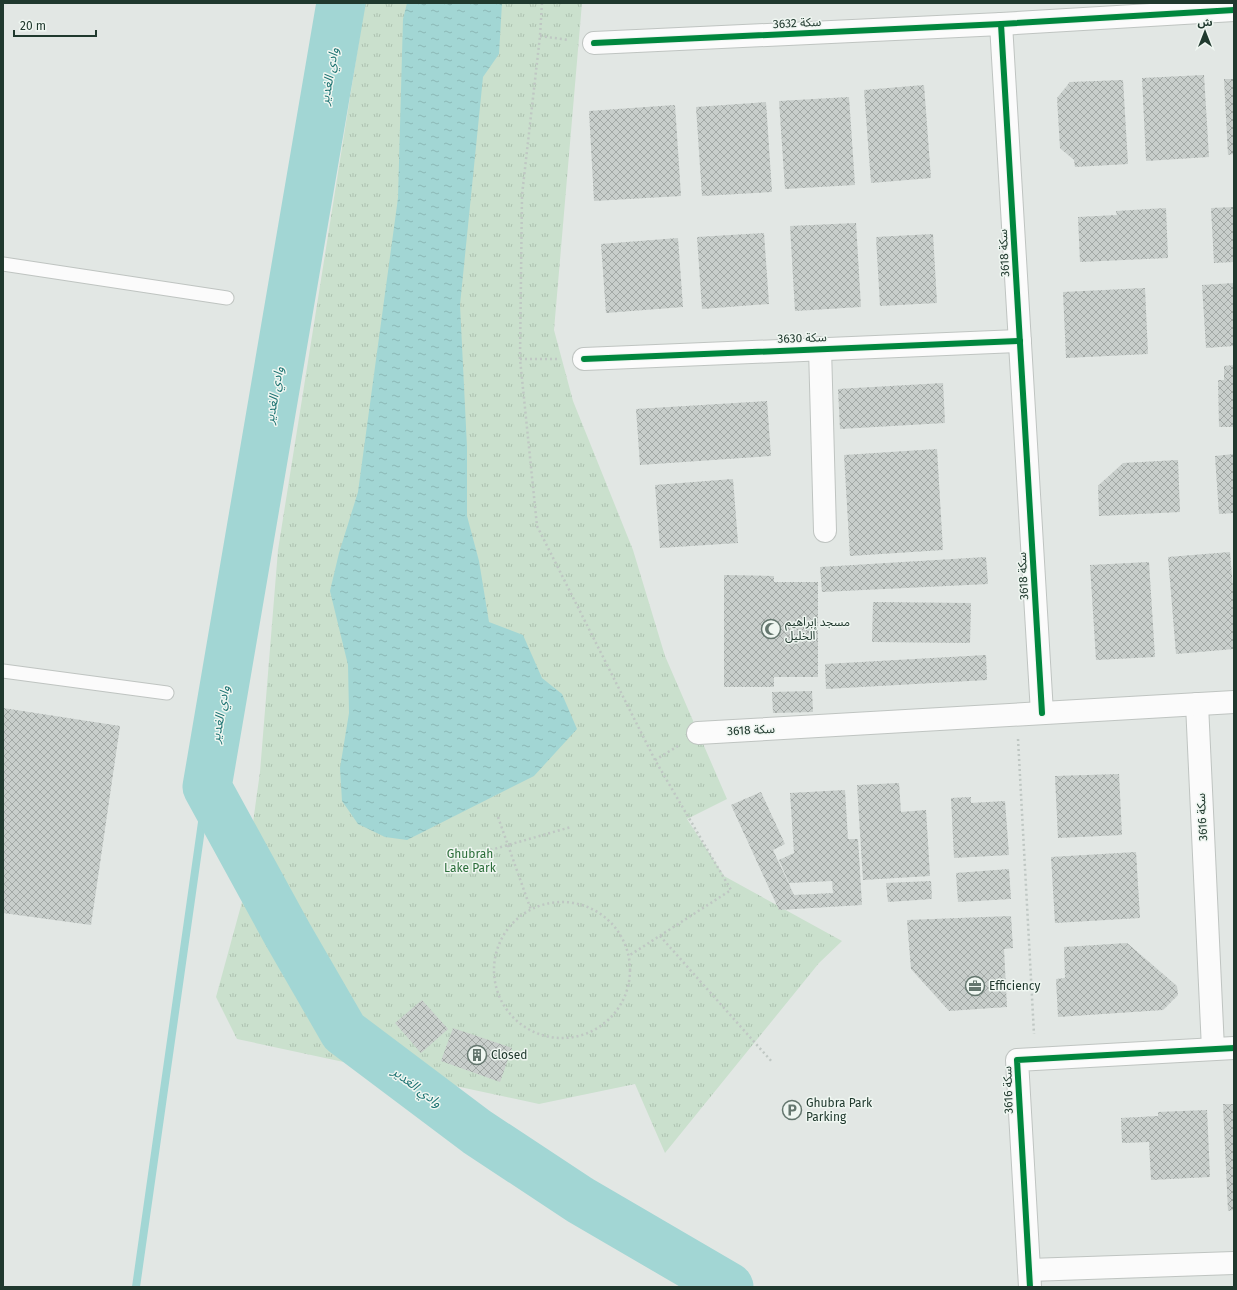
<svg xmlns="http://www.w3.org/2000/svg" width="1237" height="1290" font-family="'Fira Sans','Noto Sans Arabic',sans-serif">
  <defs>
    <pattern id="grass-tufts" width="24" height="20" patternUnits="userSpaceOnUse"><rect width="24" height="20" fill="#cae0cd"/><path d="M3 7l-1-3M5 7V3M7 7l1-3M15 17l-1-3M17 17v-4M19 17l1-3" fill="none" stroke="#adc1b0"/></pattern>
    <pattern id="water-ripples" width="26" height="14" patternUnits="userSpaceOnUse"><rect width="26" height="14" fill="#a2d6d4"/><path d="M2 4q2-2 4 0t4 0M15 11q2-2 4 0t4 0" fill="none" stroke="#8bb8b6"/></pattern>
    <pattern id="building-cross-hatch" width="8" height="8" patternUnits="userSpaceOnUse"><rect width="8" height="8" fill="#c8cecb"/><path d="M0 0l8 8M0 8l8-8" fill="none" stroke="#a2a8a5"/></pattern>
  </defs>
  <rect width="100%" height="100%" fill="#e2e7e4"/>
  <polygon fill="url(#grass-tufts)" points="365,3 582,3 554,330 573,401 633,550 665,656 727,799 687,819 724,876 842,941 819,963 665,1153 635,1084 539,1104 237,1039 216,997 242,902 260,772 278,550"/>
  <polygon fill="url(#water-ripples)" points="407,3 502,3 499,54 483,77 460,305 467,447 467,516 479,561 489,622 523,635 542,678 562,694 577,729 534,776 407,840 385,837 358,824 342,801 340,768 349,713 348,665 330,591 339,553 358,492 398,198 403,19"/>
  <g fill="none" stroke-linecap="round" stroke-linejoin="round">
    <polyline stroke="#a2d6d4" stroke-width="8" points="136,1287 207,787"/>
    <polyline stroke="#a2d6d4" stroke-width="49" points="341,3 207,787 288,935 344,1032 477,1132 580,1200 729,1287"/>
  </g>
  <g fill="url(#building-cross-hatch)">
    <polygon points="1204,75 1209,157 1146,161 1142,78"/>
    <polygon points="1224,79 1234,79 1234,154 1228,155"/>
    <polygon points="1123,80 1128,164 1075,167 1074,160 1060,148 1057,98 1070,82"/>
    <polygon points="924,85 931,178 871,183 864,90"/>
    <polygon points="849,97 855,185 785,189 779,101"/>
    <polygon points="766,102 772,192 702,196 696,107"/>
    <polygon points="675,105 681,196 594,201 589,111"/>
    <polygon points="1234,207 1234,262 1214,263 1211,208"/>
    <polygon points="1166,208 1168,258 1080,262 1078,217 1117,215 1116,211"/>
    <polygon points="856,223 861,307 795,311 790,226"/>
    <polygon points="764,233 769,304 702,309 697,237"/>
    <polygon points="933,234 937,303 880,306 876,237"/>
    <polygon points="678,238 683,307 606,313 601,244"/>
    <polygon points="1234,283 1234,346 1206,348 1202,285"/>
    <polygon points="1145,288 1148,354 1066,358 1063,292"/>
    <polygon points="1234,365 1234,427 1219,427 1218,380 1224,380 1224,366"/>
    <polygon points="943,383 945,423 840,429 838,389"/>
    <polygon points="767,401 771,456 640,465 636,409"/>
    <polygon points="937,449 943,550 850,556 844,455"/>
    <polygon points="1234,454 1234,513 1219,514 1215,456"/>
    <polygon points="1178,460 1180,512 1099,516 1098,486 1123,463"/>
    <polygon points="733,479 738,543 660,548 655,485"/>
    <polygon points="1230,552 1234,600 1234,649 1176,654 1168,557"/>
    <polygon points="986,557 988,584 822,592 820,567"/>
    <polygon points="1149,562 1155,657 1096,660 1090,565"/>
    <polygon points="724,575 774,576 774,582 818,582 818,677 774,677 774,687 724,687"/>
    <polygon points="873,602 971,603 970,643 872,642"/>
    <polygon points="986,655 987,680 826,689 825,664"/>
    <polygon points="812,691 813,712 773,713 772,692"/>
    <polygon points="3,708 120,726 91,925 3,913"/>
    <polygon points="1119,774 1122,835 1058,838 1055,776"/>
    <polygon points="899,783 901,812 926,810 930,876 863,880 857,785"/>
    <polygon points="845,790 848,839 858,839 862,905 779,910 731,805 761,792 785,844 773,850 794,895 833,893 832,881 789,883 779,860 794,853 790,793"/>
    <polygon points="971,797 971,803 1005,801 1009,855 954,858 951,798"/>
    <polygon points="1136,852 1140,918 1055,923 1051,857"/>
    <polygon points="1009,869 1011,899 958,902 956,873"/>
    <polygon points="931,881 932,899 888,902 886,883"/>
    <polygon points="1011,916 1013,948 1004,949 1007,1007 949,1011 911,969 907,920"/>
    <polygon points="1127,943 1177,986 1178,995 1163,1010 1058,1017 1056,979 1065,978 1064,947"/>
    <polygon points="422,1000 448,1029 421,1053 395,1023"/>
    <polygon points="453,1028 512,1048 500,1082 441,1061"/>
    <polygon points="1223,1104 1234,1104 1234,1210 1228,1211"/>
    <polygon points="1207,1110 1210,1177 1151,1180 1149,1142 1122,1143 1121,1118 1158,1116 1158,1112"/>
  </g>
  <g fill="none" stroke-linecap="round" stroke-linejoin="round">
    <g stroke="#bfc4c1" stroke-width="15">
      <g id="service">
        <polyline points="3,264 227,298"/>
        <polyline points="3,671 167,693"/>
      </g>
    </g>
    <g stroke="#bfc4c1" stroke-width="24">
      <g id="minor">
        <polyline points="1001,24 1042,713"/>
        <polyline points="594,43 1001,24 1234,10"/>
        <polyline points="820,348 825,531"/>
        <polyline points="584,359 1020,341"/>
        <polyline points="1197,704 1213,1049"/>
        <polyline points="698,733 1234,702"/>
        <polyline points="1029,1270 1234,1263"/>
        <polyline points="1030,1287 1017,1060 1234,1048"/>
      </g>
    </g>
    <g stroke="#bfc7c3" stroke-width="2.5" stroke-dasharray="2 3" stroke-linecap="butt">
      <polyline points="542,3 540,36 522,195 520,359 537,526 655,760 731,890 630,955"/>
      <polyline points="540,36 569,40"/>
      <polyline points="520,359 560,359"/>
      <polyline points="1018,739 1034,1034"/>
      <polyline points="655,760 678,746"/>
      <polyline points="498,817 531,910"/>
      <polyline points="452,861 571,827"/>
      <circle cx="562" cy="970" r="68"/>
      <polyline points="660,936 773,1063"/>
    </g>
    <use href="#service" stroke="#fbfbfb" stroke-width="13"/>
    <use href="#minor" stroke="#fbfbfb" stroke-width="22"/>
    <g stroke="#eff6f1" stroke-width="8">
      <g id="cycleway">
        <polyline points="1001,24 1042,713"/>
        <polyline points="594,43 1001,24 1234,10"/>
        <polyline points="584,359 1020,341"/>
        <polyline points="1030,1287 1017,1060 1234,1048"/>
      </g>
    </g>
    <use href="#cycleway" stroke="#00873e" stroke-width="6"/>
  </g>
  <defs>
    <g id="mosque-ring" transform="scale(1)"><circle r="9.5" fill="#eff6f1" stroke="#64766e" stroke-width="1.5"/><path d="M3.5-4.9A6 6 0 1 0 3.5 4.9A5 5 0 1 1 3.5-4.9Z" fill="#64766e"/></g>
    <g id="office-ring" transform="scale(1)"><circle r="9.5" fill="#eff6f1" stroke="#64766e" stroke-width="1.5"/><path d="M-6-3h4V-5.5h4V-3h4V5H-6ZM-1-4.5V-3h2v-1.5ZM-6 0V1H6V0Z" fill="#64766e"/></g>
    <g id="building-ring" transform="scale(1)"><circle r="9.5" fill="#eff6f1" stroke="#64766e" stroke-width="1.5"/><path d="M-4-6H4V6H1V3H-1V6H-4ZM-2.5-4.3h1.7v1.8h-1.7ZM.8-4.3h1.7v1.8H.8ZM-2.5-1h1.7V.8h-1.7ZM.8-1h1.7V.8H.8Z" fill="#64766e"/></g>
    <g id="parking-ring" transform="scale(1)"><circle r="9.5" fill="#eff6f1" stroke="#64766e" stroke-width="1.5"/><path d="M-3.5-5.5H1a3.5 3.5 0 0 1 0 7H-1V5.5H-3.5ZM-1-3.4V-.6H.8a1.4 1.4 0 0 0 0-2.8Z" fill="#64766e"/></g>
  </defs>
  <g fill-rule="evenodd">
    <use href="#mosque-ring" x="771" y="629"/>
    <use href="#office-ring" x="975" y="986"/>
    <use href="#building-ring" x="477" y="1055"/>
    <use href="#parking-ring" x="792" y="1110"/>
  </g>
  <g text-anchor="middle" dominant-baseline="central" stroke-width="3" stroke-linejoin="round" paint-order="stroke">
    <g font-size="12" fill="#20392e" stroke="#eff6f1">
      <text transform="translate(797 23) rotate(-3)">سكة 3632</text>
      <text transform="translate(1004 253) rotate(-93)">سكة 3618</text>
      <text transform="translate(802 338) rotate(-2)">سكة 3630</text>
      <text transform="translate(1023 576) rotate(-93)">سكة 3618</text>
      <text transform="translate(751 730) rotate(-3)">سكة 3618</text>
      <text transform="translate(1202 817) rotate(-93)">سكة 3616</text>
      <text transform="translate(1008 1090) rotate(-92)">سكة 3616</text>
    </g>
    <g font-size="12" fill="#20392e" stroke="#eff6f1" text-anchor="start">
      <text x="785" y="622">مسجد إبراهيم<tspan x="785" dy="14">الخليل</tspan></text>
      <text x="989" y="986">Efficiency</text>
      <text x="491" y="1055">Closed</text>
      <text x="806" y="1103">Ghubra Park<tspan x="806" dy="14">Parking</tspan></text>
    </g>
    <g font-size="12" fill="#2c6e3a" stroke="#eff6f1">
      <text x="470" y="854">Ghubrah<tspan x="470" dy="14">Lake Park</tspan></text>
    </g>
    <g font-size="13" font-style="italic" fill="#1d7372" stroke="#eff6f1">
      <text transform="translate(329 76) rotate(-80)">وادي الغدير</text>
      <text transform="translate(274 395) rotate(-80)">وادي الغدير</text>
      <text transform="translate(220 714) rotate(-80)">وادي الغدير</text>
      <text transform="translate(417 1087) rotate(37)">وادي الغدير</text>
    </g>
  </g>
  <rect width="1237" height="1290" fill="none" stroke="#20392e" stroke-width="8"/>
  <g transform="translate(1205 32)" stroke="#eff6f1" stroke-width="3" paint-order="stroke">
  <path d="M0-3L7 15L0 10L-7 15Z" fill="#20392e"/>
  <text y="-6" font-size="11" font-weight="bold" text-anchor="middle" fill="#20392e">ش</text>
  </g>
  <path d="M14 30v6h82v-6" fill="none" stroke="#20392e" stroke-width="2"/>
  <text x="20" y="30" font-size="12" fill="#20392e" stroke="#eff6f1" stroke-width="3" paint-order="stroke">20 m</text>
</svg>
